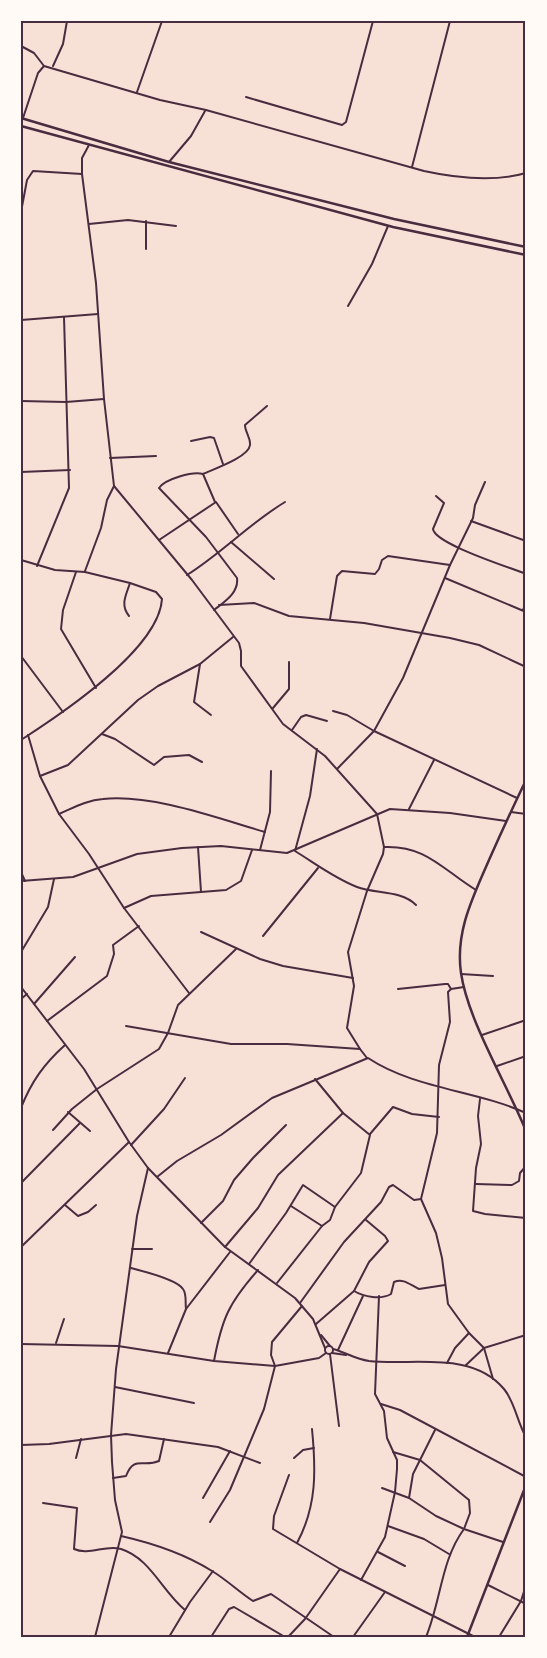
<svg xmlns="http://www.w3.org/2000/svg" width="547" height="1658" font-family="Commissioner,sans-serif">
  <rect width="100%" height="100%" fill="#f7e1d7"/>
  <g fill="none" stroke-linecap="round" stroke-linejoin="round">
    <g stroke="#4a2c40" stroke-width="2">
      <path d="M21,46L34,53L44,66L160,100L206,110L424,171C456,178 494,182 526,173"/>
      <polyline points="53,66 63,44 67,21"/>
      <polyline points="137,92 162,21"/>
      <polyline points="246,97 342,125 346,122 373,21"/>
      <polyline points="23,118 38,73 44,66"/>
      <polyline points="89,145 82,158 82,174 96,283 104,399 114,486 192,580 239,643 241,651 241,666 283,724 325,756 377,814 384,847 383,854 367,891 348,952 354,986 347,1028 360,1049"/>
      <polyline points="169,162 191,136 205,111"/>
      <polyline points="412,167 450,21"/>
      <polyline points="21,212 27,180 33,171 82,174"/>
      <polyline points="146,221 146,249"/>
      <polyline points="89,224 128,220 176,226"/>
      <polyline points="348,306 372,264 388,226"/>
      <polyline points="21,320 98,314"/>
      <polyline points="21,401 66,402 104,399"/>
      <polyline points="191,441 210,437 214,438 223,464"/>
      <polyline points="110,458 156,456"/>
      <polyline points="21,472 70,470"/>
      <polyline points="203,474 215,502"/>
      <path d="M436,496L444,503L433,529C435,544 509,567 526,574"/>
      <polyline points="471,521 526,541"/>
      <polyline points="159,540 216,502 238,534"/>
      <polyline points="231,542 274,579"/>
      <path d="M21,560L55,570L85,572L130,583L156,592L162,599C159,649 60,715 21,740"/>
      <polyline points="37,566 69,488 64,317"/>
      <polyline points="85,571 101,528 107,500 114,486"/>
      <polyline points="76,572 63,610 61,629 96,688"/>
      <path d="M187,575C222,553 250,523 285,502"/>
      <polyline points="445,578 526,612"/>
      <polyline points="219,605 254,603 289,616 364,623 450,638 479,645 526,667"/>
      <path d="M214,610C224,602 239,593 237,578L206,537L159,488C165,479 193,471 203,474C214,469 249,457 250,445C251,438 245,432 245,425L267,406"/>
      <polyline points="523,610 526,603"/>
      <path d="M129,616C120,605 126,595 130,583"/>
      <polyline points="330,619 337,576 342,571 375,574 379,569 382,560 388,556 450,565"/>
      <polyline points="21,656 63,712"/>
      <polyline points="200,664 194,702 211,715"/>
      <polyline points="273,708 289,689 289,662"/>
      <polyline points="333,711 347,715 374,731 517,798"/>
      <polyline points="292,730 301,717 306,715 327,721"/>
      <polyline points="102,734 115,739 154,765 164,757 189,755 202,762"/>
      <polyline points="28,735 40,776 59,814 89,854 124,908 189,993"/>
      <path d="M317,749L310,796L295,851C316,864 334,878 357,887C375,894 401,890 416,905"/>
      <polyline points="337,769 374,731 403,678 450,565 473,518 475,505 485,482"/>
      <polyline points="40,776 68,765 138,700 158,686 200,664 233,637"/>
      <polyline points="409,809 434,760"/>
      <polyline points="511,812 526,814"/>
      <path d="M59,814C73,808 87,800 103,799C153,794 217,818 265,832"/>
      <polyline points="198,847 201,892"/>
      <path d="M384,847C426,845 443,870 476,890"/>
      <polyline points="260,850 270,812 271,771"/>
      <polyline points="21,872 25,881"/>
      <polyline points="21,881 73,877 137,854 182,848 221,846 287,853 390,809 450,813 506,821"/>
      <polyline points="124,908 151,896 226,890 241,881 252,850"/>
      <polyline points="201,932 260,959 283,966 353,978"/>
      <polyline points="263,936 318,868"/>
      <polyline points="21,952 48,907 54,879"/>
      <polyline points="461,974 493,976"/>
      <polyline points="464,987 451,989 448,992 450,1022 439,1065 437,1133 421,1199 436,1233 442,1258 448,1304 469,1333 484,1348 493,1379"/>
      <polyline points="398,989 445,984 448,984 451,989"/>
      <polyline points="21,999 27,994"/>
      <polyline points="34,1004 75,957"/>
      <polyline points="47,1021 107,976 114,954 113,945 139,926"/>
      <polyline points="126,1026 231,1044 287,1044 360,1049 367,1058"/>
      <polyline points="482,1035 526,1020"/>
      <polyline points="497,1066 526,1056"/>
      <polyline points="480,1099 478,1116 481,1144 476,1168 473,1211 485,1214 526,1218"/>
      <path d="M21,1108C31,1082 44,1064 65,1045"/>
      <polyline points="68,1112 90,1131"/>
      <polyline points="53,1130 72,1109 97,1089 159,1049 168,1033 178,1005 236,949"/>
      <polyline points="370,1134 393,1107 412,1114 439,1117"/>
      <polyline points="131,1145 164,1109 185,1078"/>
      <path d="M157,1177L177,1161L221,1135L272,1098L368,1058C415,1089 475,1090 526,1113"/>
      <polyline points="21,1183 80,1123"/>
      <polyline points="476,1184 512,1185 519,1181 520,1173 526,1166"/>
      <polyline points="65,1205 78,1216 88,1212 96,1205"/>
      <polyline points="201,1223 223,1201 234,1180 253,1158 286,1125"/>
      <polyline points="322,1226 330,1220 335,1207"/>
      <polyline points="21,1247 129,1142"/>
      <polyline points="225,1247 258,1208 278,1175 343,1113"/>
      <polyline points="132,1249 152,1249"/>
      <polyline points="249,1264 286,1213 303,1185 335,1207 361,1173 370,1135 343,1113 315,1079"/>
      <path d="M131,1268C142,1271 177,1279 183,1289C187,1294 185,1303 186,1309"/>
      <polyline points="277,1283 322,1226 291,1206"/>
      <path d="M354,1291C364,1297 381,1300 391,1294L394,1282C404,1278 410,1285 419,1289L445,1285"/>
      <polyline points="300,1303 344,1242 381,1202 389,1187 393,1185 414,1200 421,1199"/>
      <polyline points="316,1324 354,1291 369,1262 388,1241 385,1236 366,1220"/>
      <polyline points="56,1343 64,1319"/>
      <polyline points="21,1344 118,1346 214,1361 275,1366 319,1358 326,1353"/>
      <polyline points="338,1350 363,1296"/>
      <polyline points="168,1353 186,1309 230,1252"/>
      <polyline points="330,1354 339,1426"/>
      <path d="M214,1361C222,1318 229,1303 258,1270"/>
      <polyline points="447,1363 455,1348 469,1333"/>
      <polyline points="466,1365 484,1348 526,1335"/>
      <polyline points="115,1387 194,1403"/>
      <polyline points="381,1404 400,1410 526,1477"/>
      <polyline points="21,1445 49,1444 126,1434 218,1447 260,1463"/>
      <polyline points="393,1452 420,1460 469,1500 470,1513 464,1529 503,1542"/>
      <polyline points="76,1458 81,1439"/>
      <polyline points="294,1458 303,1450 314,1448"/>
      <polyline points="289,1475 274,1516 273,1529 340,1569 475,1637"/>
      <path d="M113,1478L126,1476C134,1455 143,1468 159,1461L164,1439"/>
      <path d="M382,1488L409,1498L436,1516L464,1529C441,1560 441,1601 426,1637"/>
      <polyline points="203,1498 230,1451"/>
      <polyline points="409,1498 413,1474 435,1430"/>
      <path d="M43,1503L77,1508L74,1549C89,1556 106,1544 121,1549C150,1558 162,1591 185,1610"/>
      <polyline points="210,1522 230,1490 264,1409 275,1366 271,1355 272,1342 302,1306"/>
      <polyline points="388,1526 424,1539 449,1554"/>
      <path d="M121,1536C152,1543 185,1554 212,1571C227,1580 239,1592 253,1601L271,1594L334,1637"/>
      <path d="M297,1543C317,1506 316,1470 312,1429"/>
      <polyline points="378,1552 405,1566"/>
      <polyline points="361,1580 385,1537 395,1492 397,1469 397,1460 387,1438 384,1411 375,1394 379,1296"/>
      <polyline points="488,1585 526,1604"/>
      <polyline points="95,1637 122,1532 115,1500 112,1462 111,1435 116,1369 137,1216 148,1168"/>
      <polyline points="169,1637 190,1602 213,1571"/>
      <polyline points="211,1637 229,1609 234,1607 285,1637"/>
      <polyline points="288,1637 305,1619 340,1569"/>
      <polyline points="353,1637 385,1592"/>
      <polyline points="499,1637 521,1601 526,1585"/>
    </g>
    <g stroke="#4a2c40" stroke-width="2">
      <polyline points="21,987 84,1069 129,1142 148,1168 225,1247 295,1298 313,1319 325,1348"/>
      <polyline points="321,1335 330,1346"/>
      <circle cx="329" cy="1350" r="4"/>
      <path d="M333,1349C345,1352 355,1359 369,1361C412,1366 472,1350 504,1389C515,1402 517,1422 526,1437"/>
      <polyline points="332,1353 346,1355"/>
    </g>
    <g stroke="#4a2c40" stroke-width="2.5">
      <path d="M526,780C513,807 501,833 489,860C473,897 455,932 461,973C468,1021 507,1084 526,1131"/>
      <polyline points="467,1637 526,1485"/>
    </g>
    <g stroke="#4a2c40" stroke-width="2.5">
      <polyline points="21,118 169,162 394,219 526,247"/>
      <polyline points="21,126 393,227 526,255"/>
    </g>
  </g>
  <rect width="547" height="1658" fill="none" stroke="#fffaf5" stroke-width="45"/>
  <rect x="22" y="22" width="502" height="1614" fill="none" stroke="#4a2c40" stroke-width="2"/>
</svg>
